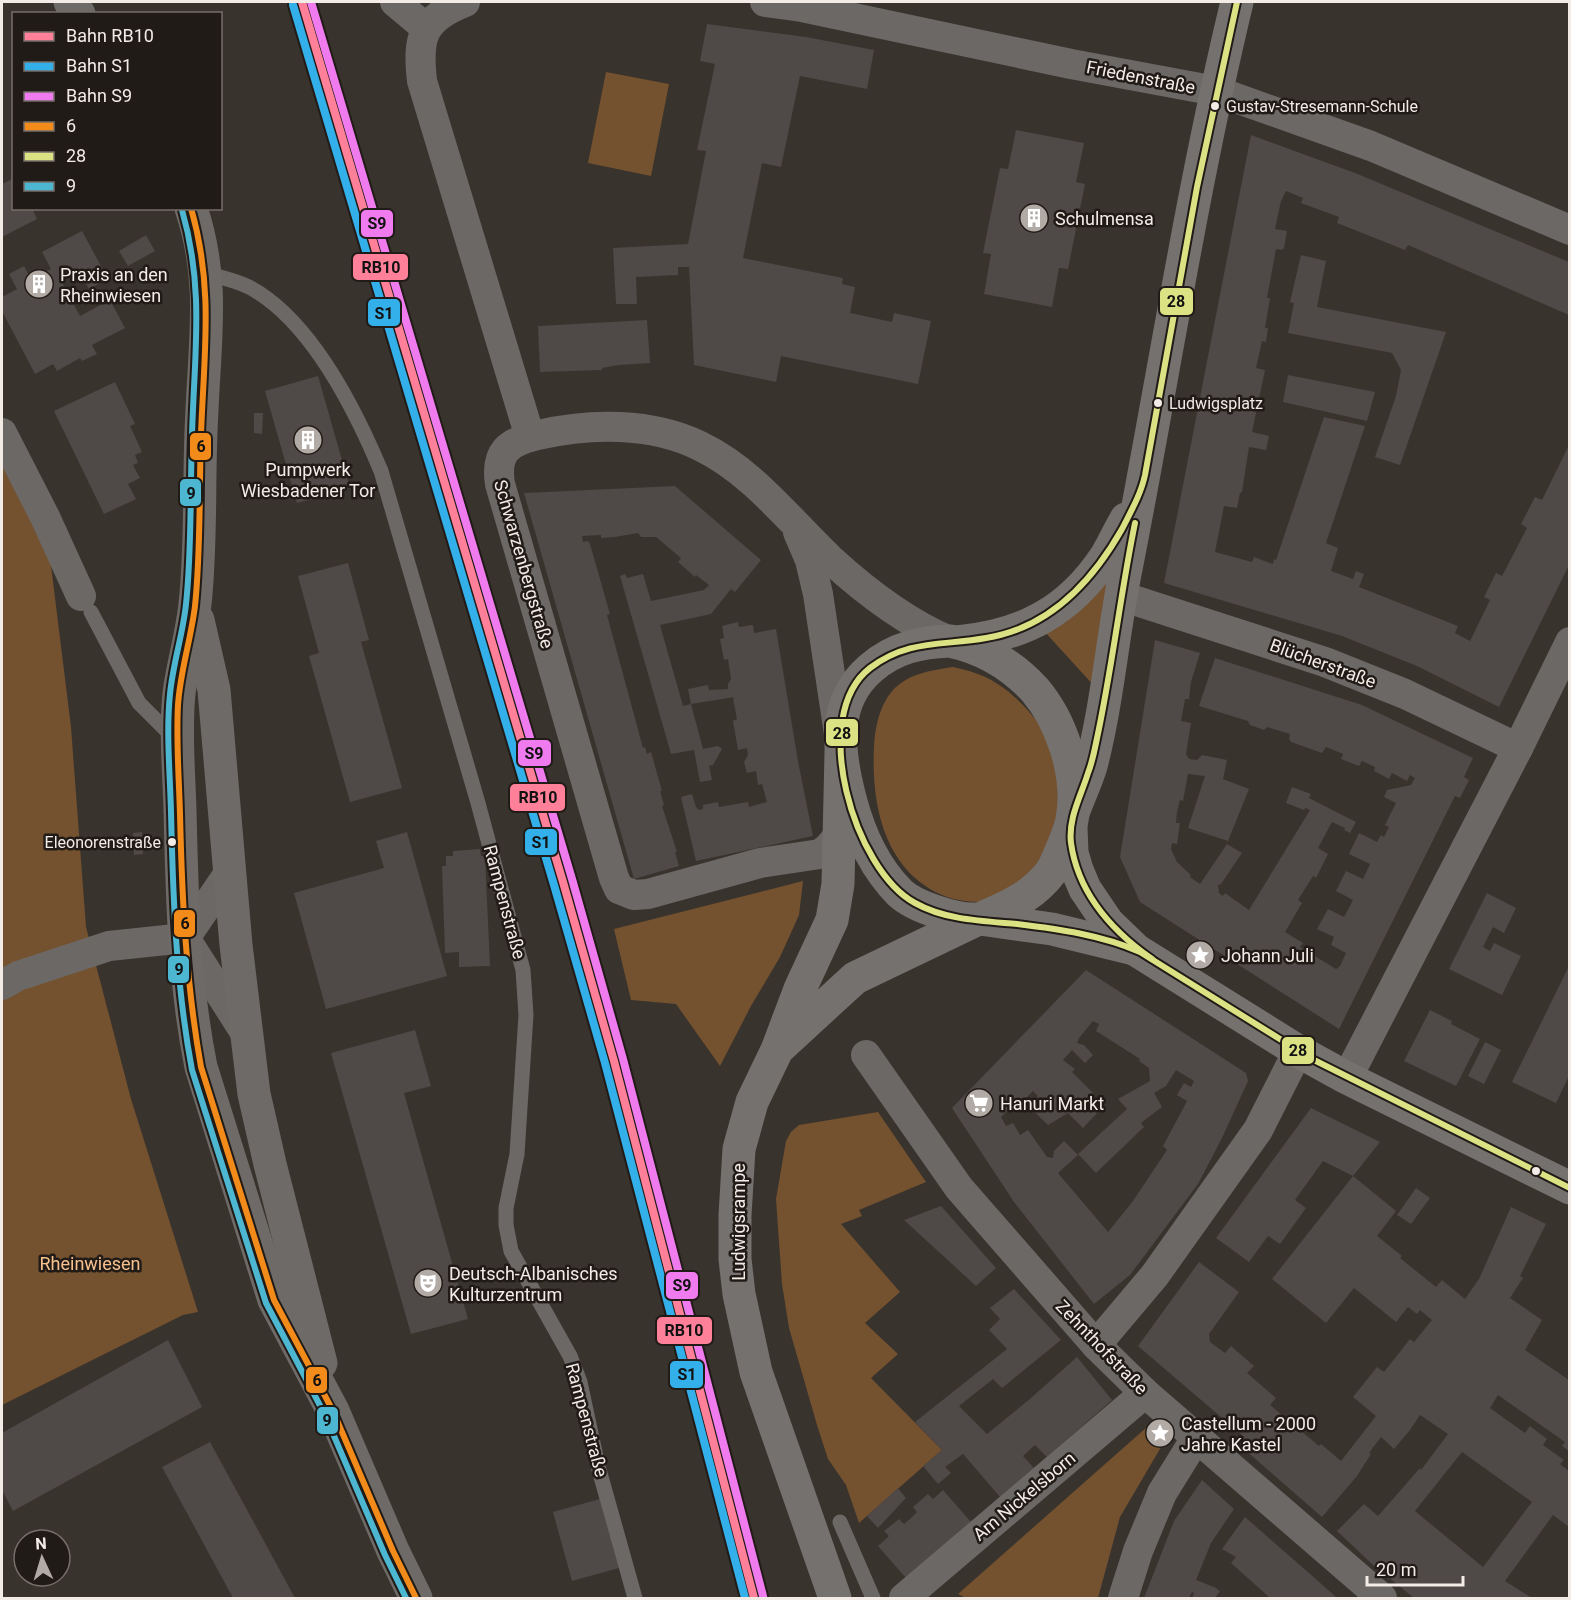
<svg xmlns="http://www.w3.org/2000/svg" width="1571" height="1600" font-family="Roboto,sans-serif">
  <rect width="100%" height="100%" fill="#39332d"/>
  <g fill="#74512f">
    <polygon points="606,72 669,84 651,176 588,163"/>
    <polygon points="2,433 45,517 71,727 86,927 131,1099 198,1312 183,1315 2,1405"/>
    <polygon points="1098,576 1113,583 1096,688 1044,631"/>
    <path d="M953,667C960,669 968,670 975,673C1008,683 1046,723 1054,756C1056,764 1056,774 1057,783C1058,798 1059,809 1055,824C1051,840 1045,860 1031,872C1019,883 1007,894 991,900C979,904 962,901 950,898C886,876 871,808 874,748C875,725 881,697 901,683C916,672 935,670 953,667Z"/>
    <polygon points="803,881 799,915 780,957 751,1006 720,1066 676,1004 631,1000 614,929"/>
    <polygon points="878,1112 926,1182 859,1210 862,1216 841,1224 900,1292 865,1323 898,1354 871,1378 942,1450 859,1523 846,1485 828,1459 817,1425 789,1328 782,1284 776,1199 786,1141 791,1132 799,1125"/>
    <polygon points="1147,1427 1164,1442 1120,1517 1098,1598 966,1598 958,1594"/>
  </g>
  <g fill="#4f4947" fill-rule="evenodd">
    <polygon points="707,24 806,37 874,50 867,89 800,76 781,167 762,163 743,258 843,278 842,284 855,287 850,313 892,322 894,313 931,321 918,384 781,356 776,382 694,365 689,267 678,267 678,275 636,277 637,304 616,304 613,248 688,244 706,151 697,150 715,64 700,61"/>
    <polygon points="1016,130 1084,143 1076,182 1085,184 1068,269 1059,268 1052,307 984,294 991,254 983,253 1000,168 1008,169"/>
    <polygon points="1251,135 1355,173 1569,262 1569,315 1408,245 1405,250 1337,223 1339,217 1301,203 1303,198 1286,191 1281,201 1275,229 1287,231 1284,248 1282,250 1276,249 1267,298 1270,298 1265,328 1268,328 1266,342 1262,341 1256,368 1265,370 1252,432 1269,436 1266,450 1249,447 1242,492 1240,493 1237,508 1224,506 1215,552 1252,562 1254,557 1273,564 1274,559 1276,560 1324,417 1365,426 1326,543 1338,548 1331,571 1353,579 1356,571 1364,574 1359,587 1458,626 1455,633 1470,641 1490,600 1484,597 1496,573 1502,576 1527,528 1521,524 1535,497 1542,500 1569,445 1569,565 1499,707 1417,666 1342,636 1164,583"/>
    <polygon points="14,178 14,208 32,208 37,219 2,237 2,184"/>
    <polygon points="82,231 108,279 89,289 79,270 61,280 80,316 110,300 125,328 92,345 97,354 82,361 80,358 57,371 53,364 35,374 2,311 2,297 17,289 9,274 24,266 31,279 51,269 42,252"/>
    <polygon points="146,235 155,251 128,266 119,251"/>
    <polygon points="1301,255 1326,261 1317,307 1446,332 1400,465 1375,457 1396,396 1401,370 1392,353 1288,333 1294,303 1290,302"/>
    <polygon points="647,320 650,363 619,365 602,368 602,370 540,372 538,326"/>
    <polygon points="1288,375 1375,392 1367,421 1283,402"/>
    <polygon points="318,376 350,488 297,503 265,391"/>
    <polygon points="115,382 135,424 130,426 142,452 135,455 138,463 133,465 140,478 128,484 136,499 104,514 54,411"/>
    <polygon points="254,413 263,413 262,434 254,433"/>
    <polygon points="675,486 761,560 735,592 731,589 711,614 660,625 683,706 691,704 703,749 718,746 722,749 713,765 709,766 712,780 700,782 694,750 671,754 620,576 625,574 627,578 643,574 651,601 704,590 709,585 696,575 695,577 678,562 681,558 656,537 641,537 638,533 615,537 601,538 601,535 582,536 583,542 588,541 590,544 610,614 607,615 643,748 645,747 647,754 651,752 662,791 660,791 664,805 662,806 677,852 675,852 679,866 634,879 524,493"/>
    <polygon points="348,563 369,640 361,642 402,788 350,802 309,656 319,653 298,576"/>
    <polygon points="738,622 739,627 753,625 754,633 776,629 798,761 813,836 696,861 681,797 692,794 696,807 699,810 703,809 703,805 718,802 719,807 748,802 749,807 767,802 762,784 758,785 756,771 747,773 744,762 748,755 747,748 738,750 733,721 737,719 733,698 735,697 691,704 688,689 708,685 709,690 728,689 728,684 731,679 728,659 724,660 720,639 724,638 722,626"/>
    <polygon points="1155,640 1200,653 1191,682 1189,699 1185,699 1181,721 1191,723 1186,754 1189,759 1197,760 1202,755 1227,760 1223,779 1249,789 1228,841 1188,828 1205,776 1188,774 1183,801 1180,800 1177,812 1176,823 1180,823 1177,844 1172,843 1171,849 1177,862 1191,875 1190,877 1200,884 1227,844 1242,853 1221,884 1218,885 1219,893 1223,896 1225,893 1249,910 1310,810 1305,808 1304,810 1286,803 1292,787 1311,794 1309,798 1356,822 1350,833 1344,830 1345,828 1332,822 1318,848 1328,854 1316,878 1313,876 1298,900 1302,903 1285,932 1303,943 1300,947 1336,969 1340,966 1346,953 1331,945 1334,937 1317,929 1328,909 1344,917 1349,908 1353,900 1336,891 1346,871 1363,879 1370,864 1349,854 1359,833 1377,842 1381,835 1384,837 1389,827 1385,825 1396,803 1384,797 1387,790 1411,785 1415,778 1410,775 1407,781 1392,773 1389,779 1374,771 1375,767 1362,761 1359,766 1341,759 1343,754 1326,747 1322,753 1291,742 1289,739 1290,734 1267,727 1264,730 1250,725 1248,721 1199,706 1215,658 1362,705 1473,758 1464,777 1469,780 1460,798 1455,796 1339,1029 1140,902 1120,857"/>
    <polygon points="142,832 143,854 134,855 133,833"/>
    <polygon points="407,832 447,976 326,1009 294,893 384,868 376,841"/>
    <polygon points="480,849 481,856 485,856 490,966 459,967 459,952 445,953 442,866 446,866 446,856 453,856 453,851"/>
    <polygon points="1487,893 1516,908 1504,933 1493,927 1483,947 1490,951 1494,943 1521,956 1502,995 1449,969"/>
    <polygon points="1569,966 1569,1076 1556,1103 1512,1082"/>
    <path d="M1086,970L1246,1073L1248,1081L1222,1138L1198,1184L1130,1275L1094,1304L1014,1202L952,1108ZM1093,1021L1099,1024L1096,1031L1140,1059L1139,1061L1149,1068L1150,1081L1118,1099L1127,1109L1078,1154L1096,1173L1144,1127L1141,1123L1162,1107L1154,1093L1166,1086L1176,1070L1194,1081L1191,1087L1184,1083L1177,1095L1187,1101L1163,1146L1167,1150L1133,1201L1108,1232L1058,1173L1078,1155L1064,1141L1054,1151L1053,1158L1047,1157L1028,1130L1020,1135L1013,1123L1006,1126L1001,1117L1009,1109L1013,1111L1033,1091L1038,1096L1028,1106L1048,1125L1068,1113L1083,1128L1101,1109L1090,1099L1094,1094L1072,1072L1075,1069L1063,1060L1072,1050L1085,1063L1093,1055L1084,1045L1077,1043L1079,1038Z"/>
    <polygon points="1430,1010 1452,1021 1451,1024 1480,1039 1456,1086 1404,1061"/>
    <polygon points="415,1030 431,1086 404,1093 468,1319 411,1334 331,1053"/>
    <polygon points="1485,1042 1501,1050 1484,1084 1468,1076"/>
    <polygon points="1311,1108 1380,1142 1353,1176 1323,1161 1295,1200 1306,1208 1280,1244 1268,1236 1249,1262 1216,1238"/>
    <path d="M1353,1176L1396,1211L1377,1236L1402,1256L1400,1258L1436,1287L1442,1280L1465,1299L1479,1279L1511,1207L1546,1224L1520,1276L1523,1278L1510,1298L1542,1320L1525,1350L1569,1380V1451L1562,1446L1565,1442L1498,1395L1490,1408L1525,1433L1530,1426L1547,1439L1543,1445L1564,1460L1560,1464L1569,1471V1527L1553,1515L1505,1581L1532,1598H1414L1372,1564L1337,1531L1364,1504L1378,1516L1420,1468L1421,1470L1448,1434L1420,1415L1410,1430L1394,1449L1381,1437L1369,1453L1371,1454L1357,1476L1322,1517L1236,1442L1242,1435L1138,1346L1199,1262L1239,1292L1209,1334L1210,1342L1225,1353L1231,1346L1254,1366L1247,1373L1276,1398L1270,1405L1319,1446L1321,1444L1341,1461L1376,1416L1353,1397L1377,1367L1384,1372L1410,1339L1414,1342L1432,1320L1420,1310L1417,1314L1408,1307L1396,1322L1354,1288L1326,1323L1272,1279ZM1462,1452L1532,1502L1483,1567L1415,1511Z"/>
    <polygon points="1416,1188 1430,1198 1411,1224 1397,1215"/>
    <polygon points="941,1206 996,1268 976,1286 904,1220"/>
    <polygon points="1014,1289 1061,1340 1002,1388 993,1379 959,1406 987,1434 1031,1398 1077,1357 1112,1400 1047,1457 1035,1445 1023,1456 1034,1468 1000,1497 963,1454 945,1467 951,1473 938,1484 923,1466 942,1450 915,1422 1007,1349 989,1330 1000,1319 990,1308"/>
    <polygon points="168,1340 202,1407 13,1511 2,1490 2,1433"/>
    <polygon points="210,1442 295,1598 233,1598 162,1467"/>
    <polygon points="1202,1480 1234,1509 1211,1543 1196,1580 1214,1587 1220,1591 1215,1598 1192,1598 1194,1593 1192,1592 1189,1598 1144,1598 1174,1521"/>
    <polygon points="898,1488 906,1498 878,1528 867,1516"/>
    <polygon points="943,1490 971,1522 906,1578 878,1546 889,1536 884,1531 899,1519 904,1524 911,1518 917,1512 913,1507 928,1494 933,1499"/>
    <polygon points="600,1499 619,1568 572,1581 553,1512"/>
    <polygon points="1245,1517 1309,1573 1337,1598 1270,1598 1231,1563 1236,1557 1222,1549"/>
  </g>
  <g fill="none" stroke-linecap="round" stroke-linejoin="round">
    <g stroke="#6b6866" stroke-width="15">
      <path d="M205,273C220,277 235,280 249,287C311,320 355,409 381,471L478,803L523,970L526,1015L517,1154L506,1208V1225L511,1251L570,1356L580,1382L598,1466L635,1598"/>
      <polyline points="91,612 139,703 174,738"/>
      <polyline points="840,1522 873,1598"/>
    </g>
    <g stroke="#6b6866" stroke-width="30">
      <polyline points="395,2 426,28"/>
      <path d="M465,2C422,19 417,37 422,81L530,437"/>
      <polyline points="765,2 802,7 1071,64 1216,91 1371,146 1570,230"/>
      <polyline points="2,433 45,517 81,596"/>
      <polyline points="798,532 810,560 818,594 839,734"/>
      <polyline points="1121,596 1325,662 1405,694 1518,748"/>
      <path d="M840,834L828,848L820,854L760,863L648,894L634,895L619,889L614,878L500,484C495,452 508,442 538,435C590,423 651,422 700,446C752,471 789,520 830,559C865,591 907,623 950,641"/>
      <polyline points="185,938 246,1034"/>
      <polyline points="185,938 229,873"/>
      <polyline points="2,985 18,976 109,946 185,938"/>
      <polyline points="866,1055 959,1188 1096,1345 1145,1393 1382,1598"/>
      <polyline points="1347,1078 1518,748 1570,642"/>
      <polyline points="1096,1345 1155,1275 1258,1130 1298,1051"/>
      <polyline points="904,1598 1145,1393"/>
      <polyline points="1123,1598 1138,1551 1162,1493 1196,1438"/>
    </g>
    <g stroke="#6e6a67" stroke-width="33">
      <polyline points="70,2 79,14"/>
      <path d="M191,208C215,280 205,337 202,410C198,475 202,540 195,604C192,634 183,663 179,693C175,732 179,772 180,811C182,897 184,983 201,1067L274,1300L333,1411L393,1551L416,1598"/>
      <polyline points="198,620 214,690 236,945 254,1094 270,1164 321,1363"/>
    </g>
    <g stroke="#75716e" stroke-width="33">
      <path d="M950,641C983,648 1012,665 1035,690C1062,722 1078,772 1073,813C1072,826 1066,839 1061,851C1058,858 1055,866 1051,872C1036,892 1016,903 993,913C988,915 982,919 976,919C956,920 915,907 900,893C874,867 859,833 850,798C838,752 831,702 871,668C894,648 920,642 950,641Z"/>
      <path d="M957,642C1022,636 1069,612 1106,556C1113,544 1119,531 1126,519"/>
      <path d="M1073,813C1079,797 1086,782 1091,766C1107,705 1112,641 1124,579C1162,387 1191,192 1237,2"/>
      <polyline points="1071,827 1072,853 1077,870 1085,889 1108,923 1136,950 1298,1051 1347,1078 1570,1188"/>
      <polyline points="980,919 1052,929 1134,949"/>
      <polyline points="781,1046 855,978 976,920"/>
      <polyline points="835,1598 756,1372 739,1294 735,1259 735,1215 739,1149 752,1102 777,1050 800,989 832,920 838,884 841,753"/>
    </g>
    <g stroke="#211b17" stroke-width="10">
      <path id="bus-1" d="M191,208C214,288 204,353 201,434C199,491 201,549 195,606C191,639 180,672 178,705C176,741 179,778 180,814C182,899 186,983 201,1067L274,1300L333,1411L393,1551L416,1598"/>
    </g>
    <g stroke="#211b17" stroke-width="10">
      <g id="bus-2">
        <path d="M1237,2L1197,187L1145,475C1141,494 1131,511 1122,529C1092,582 1049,628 986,638C943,646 908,639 870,668C808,716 854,870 915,903C945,920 983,921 1017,924C1058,929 1102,935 1140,952L1312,1059L1570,1188"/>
        <path d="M1135,523C1120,596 1112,670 1096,743C1094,753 1092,763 1088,773C1081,796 1068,818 1071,843C1078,893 1112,931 1152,959"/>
      </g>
    </g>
    <g stroke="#211b17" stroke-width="10">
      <path id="bus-3" d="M182,210C205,290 194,355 192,436C190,492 192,548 186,604C183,634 173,663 170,694C166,733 170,772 171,812C173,898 176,985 192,1070L266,1303L325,1415L385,1555L406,1598"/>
    </g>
    <use href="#bus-1" stroke="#f28b1a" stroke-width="6"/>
    <use href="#bus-2" stroke="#dbe283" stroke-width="6"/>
    <use href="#bus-3" stroke="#4db6d0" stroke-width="6"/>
    <g stroke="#211b17" stroke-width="12">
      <polyline id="rail-1" points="302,2 563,882 614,1061 754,1598"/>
    </g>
    <g stroke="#211b17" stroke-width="12">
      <polyline id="rail-2" points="293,5 554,885 605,1063 745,1598"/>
    </g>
    <g stroke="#211b17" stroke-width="12">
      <polyline id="rail-3" points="311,2 572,879 623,1059 763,1596"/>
    </g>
    <use href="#rail-1" stroke="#ff8098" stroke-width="8"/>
    <use href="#rail-2" stroke="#33afe9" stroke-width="8"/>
    <use href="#rail-3" stroke="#f07bee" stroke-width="8"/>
  </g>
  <defs>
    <g id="building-disc" transform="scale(1.5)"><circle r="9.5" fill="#b2aba5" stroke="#211b17"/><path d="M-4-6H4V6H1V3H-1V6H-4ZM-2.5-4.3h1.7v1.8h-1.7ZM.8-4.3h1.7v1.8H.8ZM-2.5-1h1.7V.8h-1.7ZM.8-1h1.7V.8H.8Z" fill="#fff"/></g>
    <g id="sight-disc" transform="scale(1.5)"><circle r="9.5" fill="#b2aba5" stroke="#211b17"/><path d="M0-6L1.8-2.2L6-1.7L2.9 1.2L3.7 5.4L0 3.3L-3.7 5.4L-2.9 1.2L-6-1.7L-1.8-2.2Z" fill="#fff"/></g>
    <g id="supermarket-disc" transform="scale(1.5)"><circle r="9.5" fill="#b2aba5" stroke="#211b17"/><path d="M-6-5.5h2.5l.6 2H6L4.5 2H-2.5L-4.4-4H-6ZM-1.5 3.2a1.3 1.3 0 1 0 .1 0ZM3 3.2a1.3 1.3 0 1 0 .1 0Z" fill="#fff"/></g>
    <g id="theatre-disc" transform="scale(1.5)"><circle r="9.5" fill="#b2aba5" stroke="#211b17"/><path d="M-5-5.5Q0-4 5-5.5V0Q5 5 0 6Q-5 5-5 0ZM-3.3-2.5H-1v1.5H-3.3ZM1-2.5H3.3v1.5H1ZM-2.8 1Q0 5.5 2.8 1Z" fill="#fff"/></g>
  </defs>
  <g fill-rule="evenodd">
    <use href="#building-disc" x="1034" y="218"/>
    <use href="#building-disc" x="39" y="284"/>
    <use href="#building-disc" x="308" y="440"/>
    <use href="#sight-disc" x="1200" y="955"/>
    <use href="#supermarket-disc" x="979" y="1103"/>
    <use href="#theatre-disc" x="428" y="1283"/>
    <use href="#sight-disc" x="1160" y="1433"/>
  </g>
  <g fill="#f3ebe5" stroke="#211b17" stroke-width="2">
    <circle cx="1215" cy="106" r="5"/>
    <circle cx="1158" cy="403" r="5"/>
    <circle cx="172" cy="842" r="5"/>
    <circle cx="1536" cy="1171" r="5"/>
  </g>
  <g text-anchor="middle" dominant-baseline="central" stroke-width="5" stroke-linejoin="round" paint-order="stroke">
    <g font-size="16" fill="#f3ebe5" stroke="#211b17" text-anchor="start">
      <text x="1226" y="106">Gustav-Stresemann-Schule</text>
      <text x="1169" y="403">Ludwigsplatz</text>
      <text x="161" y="842" text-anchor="end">Eleonorenstraße</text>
    </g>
    <g font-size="18" fill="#f3ebe5" stroke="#211b17">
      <text transform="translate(1141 77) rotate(11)">Friedenstraße</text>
      <text transform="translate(524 564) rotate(74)">Schwarzenbergstraße</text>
      <text transform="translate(1323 663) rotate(20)">Blücherstraße</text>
      <text transform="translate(505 902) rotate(75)">Rampenstraße</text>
      <text transform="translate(738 1222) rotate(-90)">Ludwigsrampe</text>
      <text transform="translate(1102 1347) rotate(46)">Zehnthofstraße</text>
      <text transform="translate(587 1420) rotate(75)">Rampenstraße</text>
      <text transform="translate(1024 1496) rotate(-40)">Am Nickelsborn</text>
    </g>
    <g font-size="18" fill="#f3ebe5" stroke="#211b17" text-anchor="start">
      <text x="1055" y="218">Schulmensa</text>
      <text x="60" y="274">Praxis an den<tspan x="60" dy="21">Rheinwiesen</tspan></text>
      <text x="308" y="469" text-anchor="middle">Pumpwerk<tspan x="308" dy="21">Wiesbadener Tor</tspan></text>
      <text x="1221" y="955">Johann Juli</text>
      <text x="1000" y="1103">Hanuri Markt</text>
      <text x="449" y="1273">Deutsch-Albanisches<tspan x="449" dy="21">Kulturzentrum</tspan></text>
      <text x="1181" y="1423">Castellum - 2000<tspan x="1181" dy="21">Jahre Kastel</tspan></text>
    </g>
    <g font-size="18" fill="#f7c18f" stroke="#211b17">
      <text x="90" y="1263">Rheinwiesen</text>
    </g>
  </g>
  <g stroke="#211b17" stroke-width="2">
    <rect x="360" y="209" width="34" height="29" rx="6" fill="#f07bee"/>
    <rect x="352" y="253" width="57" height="28" rx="6" fill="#ff8098"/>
    <rect x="1159" y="287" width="35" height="29" rx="6" fill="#dbe283"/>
    <rect x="367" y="298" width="34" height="29" rx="6" fill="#33afe9"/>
    <rect x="189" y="432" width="23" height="29" rx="6" fill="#f28b1a"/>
    <rect x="179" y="478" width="23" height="29" rx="6" fill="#4db6d0"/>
    <rect x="825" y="718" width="34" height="29" rx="6" fill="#dbe283"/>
    <rect x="517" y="739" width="35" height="28" rx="6" fill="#f07bee"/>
    <rect x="509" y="783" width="57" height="29" rx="6" fill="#ff8098"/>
    <rect x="524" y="828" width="34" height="28" rx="6" fill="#33afe9"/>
    <rect x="173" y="909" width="23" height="29" rx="6" fill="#f28b1a"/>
    <rect x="167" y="955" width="23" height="29" rx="6" fill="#4db6d0"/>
    <rect x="1281" y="1036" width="34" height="29" rx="6" fill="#dbe283"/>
    <rect x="665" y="1271" width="34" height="29" rx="6" fill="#f07bee"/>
    <rect x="656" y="1316" width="57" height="29" rx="6" fill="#ff8098"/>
    <rect x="669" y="1360" width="35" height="29" rx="6" fill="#33afe9"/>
    <rect x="305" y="1366" width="23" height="28" rx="6" fill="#f28b1a"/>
    <rect x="316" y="1406" width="23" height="29" rx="6" fill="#4db6d0"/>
  </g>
  <g font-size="16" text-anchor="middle" font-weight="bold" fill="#111">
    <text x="377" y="229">S9</text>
    <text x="381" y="273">RB10</text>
    <text x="1176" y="307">28</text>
    <text x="384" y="319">S1</text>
    <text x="201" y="452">6</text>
    <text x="191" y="499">9</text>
    <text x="842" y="739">28</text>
    <text x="534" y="759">S9</text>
    <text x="538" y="803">RB10</text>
    <text x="541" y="848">S1</text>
    <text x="185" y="929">6</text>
    <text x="179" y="975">9</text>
    <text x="1298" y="1056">28</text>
    <text x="682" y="1291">S9</text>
    <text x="684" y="1336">RB10</text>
    <text x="687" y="1380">S1</text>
    <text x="317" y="1386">6</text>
    <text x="327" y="1426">9</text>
  </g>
  <rect width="1571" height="1600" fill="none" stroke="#f3ebe5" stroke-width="6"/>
  <rect x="12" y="12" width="210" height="198" fill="#211b17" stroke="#756e69" stroke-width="1.5"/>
  <rect x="24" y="32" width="30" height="9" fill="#ff8098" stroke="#756e69" stroke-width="1.5"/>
  <text x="66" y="42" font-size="18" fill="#f3ebe5">Bahn RB10</text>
  <rect x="24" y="62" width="30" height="9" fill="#33afe9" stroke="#756e69" stroke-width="1.5"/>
  <text x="66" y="72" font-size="18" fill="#f3ebe5">Bahn S1</text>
  <rect x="24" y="92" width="30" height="9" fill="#f07bee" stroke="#756e69" stroke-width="1.5"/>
  <text x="66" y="102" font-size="18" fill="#f3ebe5">Bahn S9</text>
  <rect x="24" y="122" width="30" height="9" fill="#f28b1a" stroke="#756e69" stroke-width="1.5"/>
  <text x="66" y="132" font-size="18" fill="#f3ebe5">6</text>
  <rect x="24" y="152" width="30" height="9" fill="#dbe283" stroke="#756e69" stroke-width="1.5"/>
  <text x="66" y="162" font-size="18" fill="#f3ebe5">28</text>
  <rect x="24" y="182" width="30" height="9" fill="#4db6d0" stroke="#756e69" stroke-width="1.5"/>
  <text x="66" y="192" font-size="18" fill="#f3ebe5">9</text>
  <g transform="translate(42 1558) rotate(356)"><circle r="28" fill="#211b17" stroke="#756e69" stroke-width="1.5"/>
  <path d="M0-4.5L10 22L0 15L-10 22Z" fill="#b2aba5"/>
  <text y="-9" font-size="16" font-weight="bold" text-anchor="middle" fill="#f3ebe5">N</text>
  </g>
  <path d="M1367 1576v9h96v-9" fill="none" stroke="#f3ebe5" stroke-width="3"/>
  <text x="1376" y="1576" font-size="18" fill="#f3ebe5" stroke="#211b17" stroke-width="4.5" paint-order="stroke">20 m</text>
</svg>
